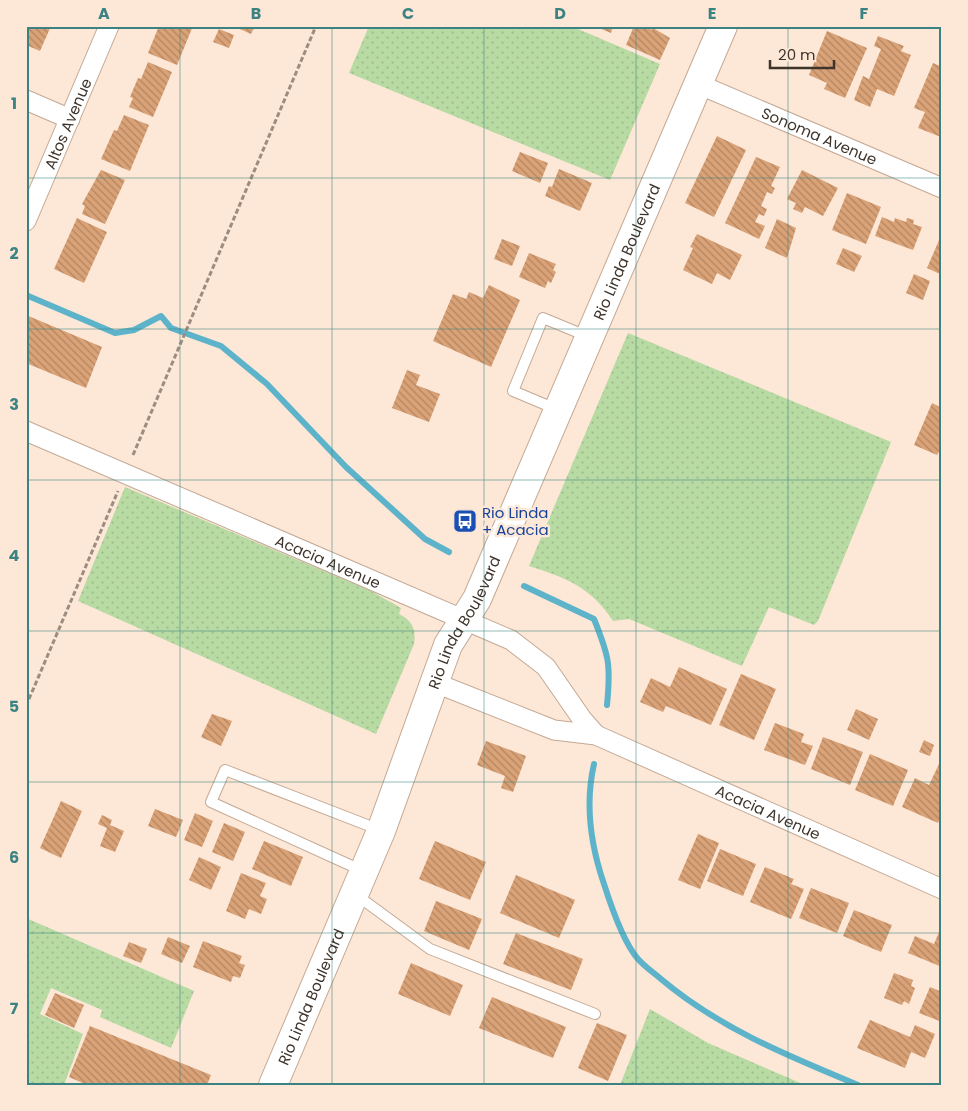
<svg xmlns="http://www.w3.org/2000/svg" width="968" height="1111" font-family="Poppins,sans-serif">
  <defs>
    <pattern id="grass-dots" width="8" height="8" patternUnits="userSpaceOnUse" patternTransform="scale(1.25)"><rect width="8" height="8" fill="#b8daa3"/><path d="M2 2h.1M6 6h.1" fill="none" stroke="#9fbc8c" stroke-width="1.8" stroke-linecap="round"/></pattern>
    <pattern id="building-back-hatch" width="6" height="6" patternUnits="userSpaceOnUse" patternTransform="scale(1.25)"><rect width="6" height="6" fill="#daa277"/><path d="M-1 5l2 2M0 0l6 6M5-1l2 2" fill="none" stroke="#b28562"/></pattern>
  </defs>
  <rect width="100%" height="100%" fill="#fde7d6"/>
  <g fill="url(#grass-dots)">
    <polygon points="369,26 571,26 660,64 610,180 349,73"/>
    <path d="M628,333L891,442L818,621L814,625L769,607L742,666L629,619L613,621C590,586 566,578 529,566Z"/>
    <path d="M125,487L369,590L401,608L399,614C413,621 416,630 414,644L376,734L78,601Z"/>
    <polygon points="26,918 194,991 171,1048 100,1017 102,1010 51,988 40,1014 83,1034 64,1085 26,1085"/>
    <polygon points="650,1009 708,1043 805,1085 620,1085"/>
  </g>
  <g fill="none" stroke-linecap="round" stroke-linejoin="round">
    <g stroke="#5db3c9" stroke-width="6">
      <polyline points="26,295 115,333 134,330 161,316 171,328 221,346 267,384 346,467 425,539 449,552"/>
      <path d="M524,586L594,619C609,656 611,665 607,705"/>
      <path d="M594,764C585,803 591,846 604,884C611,906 623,942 638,959C645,967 654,973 661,979C719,1028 788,1056 858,1085"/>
    </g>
  </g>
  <g fill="url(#building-back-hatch)">
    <polygon points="26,26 51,26 40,51 26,45"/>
    <polygon points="159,26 193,26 177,65 148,53"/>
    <polygon points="233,26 255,26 251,34"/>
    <polygon points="594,26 613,26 611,33"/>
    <polygon points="634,26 644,26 652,30 653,28 670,38 660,60 626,45"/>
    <polygon points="219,29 234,35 229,48 213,42"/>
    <polygon points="827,31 867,48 845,98 824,89 827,83 809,75"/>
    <polygon points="878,36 904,46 901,51 911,55 894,96 877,89 870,107 854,100 863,76 869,79 881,49 874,46"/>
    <polygon points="148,62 172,72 153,117 129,107 133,98 130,97 138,78 141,79"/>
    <polygon points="933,63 942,67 941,137 918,128 925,112 914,108"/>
    <polygon points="124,115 149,125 130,171 101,159 114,130 117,131"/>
    <polygon points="717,136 746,150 714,217 685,203"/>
    <polygon points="520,152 548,163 540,183 512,171"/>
    <polygon points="756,157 780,167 771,186 775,188 772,194 767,192 761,206 767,209 764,216 759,214 755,222 765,226 759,239 725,223"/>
    <polygon points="559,169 592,183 580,211 545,196 549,186 552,187"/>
    <polygon points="101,170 125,180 105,224 82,214 85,206 82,204"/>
    <polygon points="802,170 838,188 823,216 805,207 802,213 793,209 796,203 787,199"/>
    <polygon points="847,193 881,207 866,244 832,230"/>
    <polygon points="882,217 894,222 895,218 906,222 907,218 914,220 913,224 922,227 913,250 875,236"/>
    <polygon points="77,218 107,232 84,283 54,269"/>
    <polygon points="777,219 796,228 787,258 765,248"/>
    <polygon points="697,234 742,255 730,280 717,273 712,284 683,270 693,248 690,247"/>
    <polygon points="940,238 942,238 942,275 927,268"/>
    <polygon points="502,239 520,246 512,266 494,259"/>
    <polygon points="843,248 862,256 854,272 836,264"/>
    <polygon points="529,253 556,264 553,270 556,272 551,283 548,281 545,288 519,277"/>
    <polygon points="914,274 930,281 923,300 906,293"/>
    <polygon points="489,285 520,300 491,367 433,341 453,294 466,299 469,292 483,298"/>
    <polygon points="26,315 102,347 86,388 26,363"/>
    <polygon points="407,370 420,375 416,385 440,394 429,422 392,408"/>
    <polygon points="932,403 942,408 942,446 937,455 914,445"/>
    <polygon points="679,667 727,689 711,725 666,706 663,712 640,702 651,678 670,687"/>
    <polygon points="741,674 776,689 754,740 719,725"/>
    <polygon points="856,709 878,719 869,740 847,730"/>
    <polygon points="212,714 232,721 221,746 201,737"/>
    <polygon points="775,723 804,734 801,742 813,746 805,765 764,750"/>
    <polygon points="823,737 863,752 850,785 811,769"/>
    <polygon points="924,740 934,745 930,756 919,752"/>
    <polygon points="486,741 526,756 513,792 501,788 505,776 477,765"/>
    <polygon points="870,754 908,770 893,806 855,790"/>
    <polygon points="939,764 942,766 942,814 938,823 902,807 915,778 929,785"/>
    <polygon points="61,801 82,811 61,858 40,848"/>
    <polygon points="155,809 183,820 176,837 148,826"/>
    <polygon points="195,813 213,821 202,847 184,840"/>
    <polygon points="102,815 112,820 110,825 124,831 115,852 100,846 107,828 98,824"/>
    <polygon points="224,823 245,832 233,861 212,852"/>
    <polygon points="698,834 719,843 700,889 678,880"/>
    <polygon points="264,841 303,857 291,886 252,869"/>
    <polygon points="435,841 486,862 470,900 419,879"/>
    <polygon points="720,849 756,864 743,896 707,881"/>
    <polygon points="199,857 221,867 211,890 189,880"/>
    <polygon points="765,867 794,879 791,884 804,889 791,919 750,902"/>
    <polygon points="241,873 266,883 260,896 267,899 261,914 249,909 245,919 226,911"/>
    <polygon points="516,875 575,900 559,938 500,913"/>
    <polygon points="811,888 849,903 837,933 799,918"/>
    <polygon points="436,901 482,919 469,950 424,931"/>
    <polygon points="854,910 892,925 881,952 843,936"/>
    <polygon points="939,932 942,933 942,967 908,953 915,936 934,944"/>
    <polygon points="516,933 583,959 571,990 503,964"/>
    <polygon points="168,937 190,946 182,963 161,954"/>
    <polygon points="203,941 242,956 239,963 245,965 240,978 233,976 231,982 193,967"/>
    <polygon points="129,942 147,949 141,963 123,956"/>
    <polygon points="411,963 463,985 450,1016 398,994"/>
    <polygon points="894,973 913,980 911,986 915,988 909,1004 904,1001 902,1005 884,998"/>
    <polygon points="930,987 942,992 942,1022 919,1013"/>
    <polygon points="55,993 84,1005 74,1028 45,1015"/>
    <polygon points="492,997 566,1027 553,1058 479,1028"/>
    <polygon points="870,1020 910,1037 915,1025 935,1034 925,1058 911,1052 905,1068 857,1048"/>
    <polygon points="597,1023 627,1035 608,1081 578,1068"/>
    <polygon points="90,1026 211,1075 207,1085 87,1085 69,1077"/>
  </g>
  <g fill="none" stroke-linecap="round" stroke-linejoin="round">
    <g stroke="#c3a995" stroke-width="12">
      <g id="service">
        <polyline points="556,409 513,391 543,318 589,337"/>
        <polyline points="363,871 211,802 225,770 380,830"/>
        <polyline points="355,894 430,949 595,1014"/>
      </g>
    </g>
    <g stroke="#c3a995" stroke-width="21">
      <g id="minor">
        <path id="s1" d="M698,84L942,188"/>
        <polyline points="26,100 70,119"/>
        <path id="s2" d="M26,221L109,26"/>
        <path id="s3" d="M26,431L511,640L546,667L582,719L596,735"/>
        <path id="s4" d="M433,682L554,730L596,735L942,889"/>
      </g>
    </g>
    <g stroke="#c3a995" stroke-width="30">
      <g id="secondary">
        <path id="s5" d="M273,1085L381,831L448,645L477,599L723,26"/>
      </g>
    </g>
    <g stroke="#9d8d80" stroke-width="3" stroke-dasharray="5 2.5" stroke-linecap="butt">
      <polyline points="133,455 316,26"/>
      <polyline points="26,706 118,491"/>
    </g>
    <use href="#service" stroke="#fff" stroke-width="10"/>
    <use href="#minor" stroke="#fff" stroke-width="19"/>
    <use href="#secondary" stroke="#fff" stroke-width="28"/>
  </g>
  <path fill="none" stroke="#3b8382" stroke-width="1" stroke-opacity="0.55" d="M180,26V1085M332,26V1085M484,26V1085M636,26V1085M788,26V1085M26,178H942M26,329H942M26,480H942M26,631H942M26,782H942M26,933H942"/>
  <defs>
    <g id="bus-square" transform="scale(1.25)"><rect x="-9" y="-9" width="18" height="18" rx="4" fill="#1a4fb4" stroke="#fde7d6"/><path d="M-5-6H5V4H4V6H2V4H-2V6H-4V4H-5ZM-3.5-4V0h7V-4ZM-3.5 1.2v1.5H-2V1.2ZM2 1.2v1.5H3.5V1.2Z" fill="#fff"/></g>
  </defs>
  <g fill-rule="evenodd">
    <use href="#bus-square" x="465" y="521"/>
  </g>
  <g text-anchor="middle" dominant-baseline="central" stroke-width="5" stroke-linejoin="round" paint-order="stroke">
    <g font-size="15" fill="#3e342b" stroke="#fde7d6">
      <text stroke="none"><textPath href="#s2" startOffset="106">Altos Avenue</textPath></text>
      <text stroke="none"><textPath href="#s1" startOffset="132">Sonoma Avenue</textPath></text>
      <text stroke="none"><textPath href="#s5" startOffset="906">Rio Linda Boulevard</textPath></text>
      <text stroke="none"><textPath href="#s3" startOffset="329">Acacia Avenue</textPath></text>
      <text stroke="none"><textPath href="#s5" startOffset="501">Rio Linda Boulevard</textPath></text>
      <text stroke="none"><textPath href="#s4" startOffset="361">Acacia Avenue</textPath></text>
      <text stroke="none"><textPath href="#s5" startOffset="96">Rio Linda Boulevard</textPath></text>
    </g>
    <g font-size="15" fill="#164399" stroke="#fde7d6" text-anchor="start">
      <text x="482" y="512">Rio Linda<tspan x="482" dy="17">+ Acacia</tspan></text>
    </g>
  </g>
  <rect width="968" height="1111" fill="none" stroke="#fde7d6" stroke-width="55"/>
  <path d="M770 60v8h64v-8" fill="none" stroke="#3e342b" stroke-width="2.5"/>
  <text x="778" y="60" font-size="15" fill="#3e342b" stroke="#fde7d6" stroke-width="4" paint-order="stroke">20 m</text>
  <rect x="28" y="28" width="912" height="1056" fill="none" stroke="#3b8382" stroke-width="2"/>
  <g font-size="16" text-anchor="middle" font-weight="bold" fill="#3b8382">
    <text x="104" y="19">A</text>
    <text x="256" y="19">B</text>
    <text x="408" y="19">C</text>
    <text x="560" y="19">D</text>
    <text x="712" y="19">E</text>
    <text x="864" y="19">F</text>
    <text x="14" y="109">1</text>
    <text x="14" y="259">2</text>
    <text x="14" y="410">3</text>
    <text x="14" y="561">4</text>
    <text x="14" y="712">5</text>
    <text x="14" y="863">6</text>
    <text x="14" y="1014">7</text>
  </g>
</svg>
